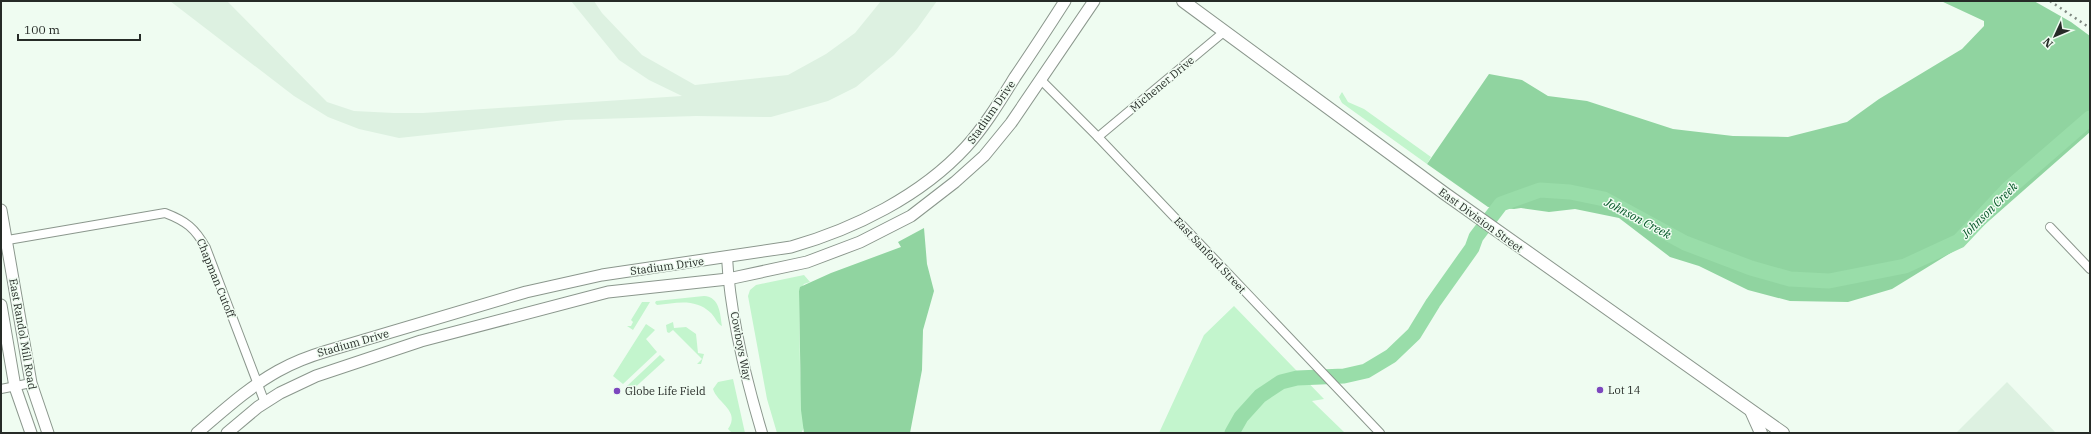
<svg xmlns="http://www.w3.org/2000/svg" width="2091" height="434" font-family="'IBM Plex Serif',serif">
  <rect width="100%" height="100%" fill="#effcf1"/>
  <g fill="#ddf1e1">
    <polygon points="170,1 227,1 327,102 354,111 394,113 423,113 682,96 649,80 619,60 571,1 594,1 602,13 642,55 695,85 788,75 826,54 855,33 881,1 937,1 917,29 894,55 856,87 828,101 771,117 696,116 566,120 399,138 359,129 328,117 294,96"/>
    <polygon points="2007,382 2056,433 1956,433"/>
  </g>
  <g fill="#c3f5cd">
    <polygon points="1342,92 1348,102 1364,109 1431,157 1427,164 1342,103 1339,97"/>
    <polygon points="804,275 810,282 804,284 799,291 800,367 804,428 801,433 777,433 767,399 748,296 750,290 756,285"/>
    <path d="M704,296C720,297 720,314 722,326C718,325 715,317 711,313C695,298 677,303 657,305L655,303L656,301Z"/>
    <polygon points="642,302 650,302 633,330 627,326 631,326 633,322 631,320"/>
    <polygon points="1234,306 1324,399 1312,401 1345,433 1159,433 1204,335"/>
    <polygon points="673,322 674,328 686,327 696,334 698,353 704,354 701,364 697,364 702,359 673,330 669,333 667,332 666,325"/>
    <polygon points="646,324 655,330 646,339 657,352 623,384 613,376"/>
    <polygon points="660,355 665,360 630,392 626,387"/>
    <path d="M733,379L745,433H732L728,429C741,411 717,403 713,389L718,382Z"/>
  </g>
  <g fill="#90d4a0">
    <polygon points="1941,1 2034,1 2071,22 2090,36 2090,132 1957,249 1892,289 1848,302 1790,301 1748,290 1699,266 1670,257 1619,218 1575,209 1549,212 1521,208 1514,209 1488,207 1427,164 1489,74 1522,80 1548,96 1587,101 1673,129 1733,136 1788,137 1847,122 1879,99 1962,49 1984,26 1984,21"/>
    <polygon points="924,228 927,264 934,291 923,330 922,370 910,433 804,433 801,410 799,291 800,287 831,273 901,247 898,242"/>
  </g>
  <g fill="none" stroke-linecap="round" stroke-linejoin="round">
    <polyline stroke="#99dda9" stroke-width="15" points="1232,433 1241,417 1260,396 1281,382 1297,378 1344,376 1366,371 1391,356 1414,334 1433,303 1472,248 1476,237 1501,204 1540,190 1570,192 1604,199 1685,243 1751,268 1790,279 1829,281 1905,266 1959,241 2008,189 2090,118"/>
    <g stroke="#8b978d" stroke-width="10">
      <g id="minor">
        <polyline points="1040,79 1098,137 1380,433"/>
        <polyline points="1098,137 1225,31"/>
        <polyline points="2050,227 2090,269"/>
        <path d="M2,241L165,213C186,221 195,228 206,248L265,403"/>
        <polyline points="1,389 31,383"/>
      </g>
    </g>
    <g stroke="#8b978d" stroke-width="12">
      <path id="tertiary" d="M727,257C730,316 745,376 762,433"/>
    </g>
    <g stroke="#8b978d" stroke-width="13">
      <g id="secondary">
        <polyline points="1,210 31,383 48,433"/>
        <polyline points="1,305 15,387 31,433"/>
        <path d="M197,433C223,411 249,387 278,371C294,362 310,356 327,351L526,292L602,275L791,247C854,229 921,196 966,147C985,126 1000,101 1015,77C1032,52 1049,26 1065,1"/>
        <polyline points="227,433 258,407 280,393 316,376 421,341 608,292 728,279 807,262 860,242 911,216 955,182 984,156 1011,123 1094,1"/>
      </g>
    </g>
    <g stroke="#8b978d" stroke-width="14">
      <g id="primary">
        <polyline points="1183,1 1444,193 1783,433"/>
        <polyline points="1752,413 1761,433"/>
      </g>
    </g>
    <use href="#minor" stroke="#fff" stroke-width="8"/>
    <use href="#tertiary" stroke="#fff" stroke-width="10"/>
    <use href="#secondary" stroke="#fff" stroke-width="11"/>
    <use href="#primary" stroke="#fff" stroke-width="12"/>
    <polyline stroke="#7f8881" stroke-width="2.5" stroke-dasharray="2 4" stroke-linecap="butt" points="2050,1 2090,28"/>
  </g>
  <g fill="#7c47be" stroke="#effcf1" stroke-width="1.5">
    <circle cx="1600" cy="390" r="4"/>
    <circle cx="617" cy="391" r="4"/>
  </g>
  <g text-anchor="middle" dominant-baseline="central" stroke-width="3" stroke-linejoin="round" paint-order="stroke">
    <g font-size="11" fill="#262b27" stroke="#effcf1">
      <text transform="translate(1162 84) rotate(-40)">Michener Drive</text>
      <text transform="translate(991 112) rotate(-55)">Stadium Drive</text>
      <text transform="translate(1481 220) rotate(36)">East Division Street</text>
      <text transform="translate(1210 255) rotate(47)">East Sanford Street</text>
      <text transform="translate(667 266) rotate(-8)">Stadium Drive</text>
      <text transform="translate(216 278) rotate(68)">Chapman Cutoff</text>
      <text transform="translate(23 334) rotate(80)">East Randol Mill Road</text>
      <text transform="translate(353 343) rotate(-16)">Stadium Drive</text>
      <text transform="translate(741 346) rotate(79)">Cowboys Way</text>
    </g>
    <g font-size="11" fill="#262b27" stroke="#effcf1" text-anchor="start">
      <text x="1608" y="390">Lot 14</text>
      <text x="625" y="391">Globe Life Field</text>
    </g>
    <g font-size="12" font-style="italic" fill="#045627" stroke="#effcf1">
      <text transform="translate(1989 210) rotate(-45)">Johnson Creek</text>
      <text transform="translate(1638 218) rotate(28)">Johnson Creek</text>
    </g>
  </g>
  <rect width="2091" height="434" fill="none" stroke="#262b27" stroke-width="4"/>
  <g transform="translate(2055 36) rotate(226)" stroke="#effcf1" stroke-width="3" paint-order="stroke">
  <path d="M0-3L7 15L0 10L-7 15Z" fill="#262b27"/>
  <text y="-6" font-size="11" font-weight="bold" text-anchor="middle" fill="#262b27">N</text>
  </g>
  <path d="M18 34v6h122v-6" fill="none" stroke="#262b27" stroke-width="2"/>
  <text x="24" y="34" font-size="12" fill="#262b27" stroke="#effcf1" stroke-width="3" paint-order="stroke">100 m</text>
</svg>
